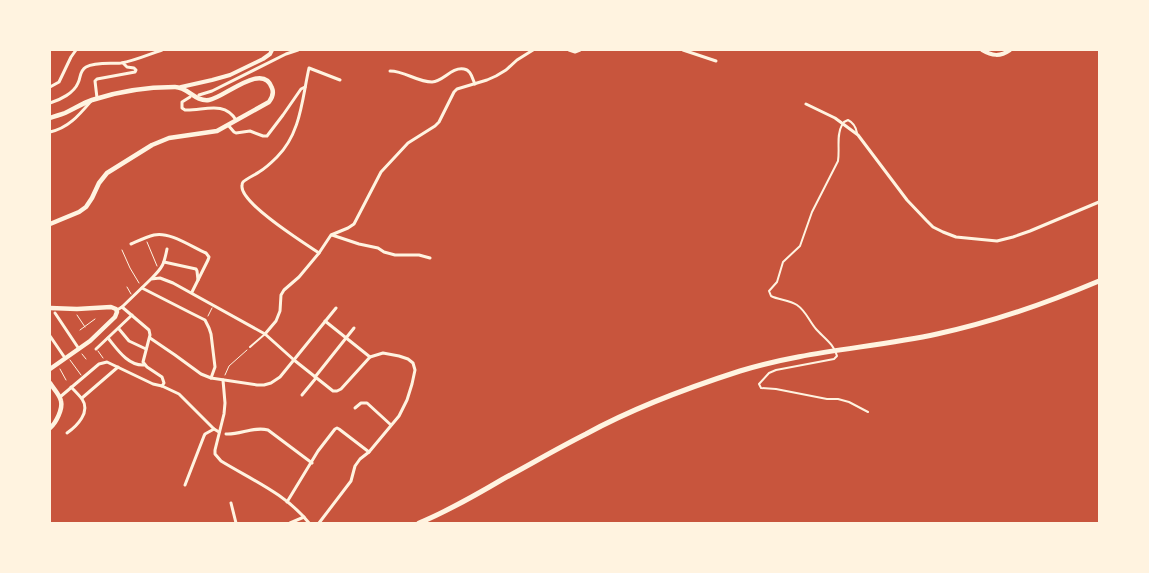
<svg xmlns="http://www.w3.org/2000/svg" width="1149" height="573" font-family="'IBM Plex Sans',sans-serif">
  <rect width="100%" height="100%" fill="#c8553d"/>
  <g fill="none" stroke-linecap="round" stroke-linejoin="round">
    <g stroke="#fff3e0" stroke-width="1">
      <polyline points="147,242 157,266"/>
      <polyline points="122,250 130,268 139,283"/>
      <polyline points="127,287 131,294"/>
      <polyline points="77,315 85,327"/>
      <polyline points="208,316 212,308"/>
      <polyline points="80,330 95,319"/>
      <polyline points="98,351 103,358"/>
      <polyline points="82,354 86,359"/>
      <polyline points="70,360 81,375"/>
      <polyline points="60,369 66,380"/>
      <polyline points="225,375 229,366 247,350"/>
    </g>
    <g stroke="#fff3e0" stroke-width="2">
      <path d="M844,122L848,120C854,123 856,127 857,133"/>
      <path d="M842,125C836,135 840,149 838,161L812,212L800,246L783,262L777,282L769,291L771,296C779,300 789,300 797,305C806,311 809,321 816,329C823,337 835,345 837,356L834,359L776,370L769,373L759,384L761,388L776,389L827,399H838L849,402L868,412"/>
      <polyline points="250,347 265,334"/>
    </g>
    <g stroke="#fff3e0" stroke-width="3">
      <polyline points="569,50 575,52 580,50"/>
      <polyline points="683,50 716,61"/>
      <path d="M390,71C405,71 417,82 432,82C444,81 451,67 464,69C471,70 472,78 475,84"/>
      <polyline points="50,87 59,82 71,57 76,50"/>
      <polyline points="199,95 212,91 286,54 298,50"/>
      <path d="M190,97L182,102V108L185,110C203,111 224,100 236,120"/>
      <polyline points="97,98 95,81 97,79 135,72 136,70 134,68 127,67 123,63"/>
      <path d="M50,103C60,100 74,93 78,83C81,78 79,71 86,67C95,62 111,64 121,63C134,61 150,54 162,50"/>
      <polyline points="806,104 835,118 858,135 907,200 926,220 933,227 943,232 956,237 997,241 1013,237 1030,231 1099,202"/>
      <polyline points="228,125 234,132 236,133 250,131 263,136 267,136 283,115 301,89 305,87"/>
      <path d="M50,132C69,128 80,114 92,100"/>
      <polyline points="332,235 359,244 378,248 384,252 395,255 419,255 430,258"/>
      <path d="M131,244C138,241 146,237 154,235C169,231 192,247 206,253L209,257L208,260L192,292"/>
      <path d="M319,253C304,243 240,203 242,186C242,184 242,183 243,182C247,178 255,175 259,172C266,168 272,162 277,157C301,133 302,99 309,68L340,80"/>
      <polyline points="164,262 196,269 197,271 198,280"/>
      <path d="M152,278C163,267 164,264 167,249"/>
      <polyline points="142,288 191,313 205,320 209,328 211,334 215,367 211,378"/>
      <polyline points="122,307 149,330 150,335 143,362 147,367 162,377 164,383 162,386"/>
      <polyline points="117,310 122,307 151,279 160,278 173,283 265,334 294,360 333,391 337,391 341,389 370,357 383,353 399,356 408,359 413,363 415,370 412,384 407,400 399,416 369,452 360,459 355,466 351,481 319,523"/>
      <polyline points="55,313 79,349"/>
      <polyline points="325,321 370,357"/>
      <polyline points="119,329 129,341 146,349"/>
      <polyline points="265,334 276,321 280,311 281,295 284,290 299,277 319,253 331,235 348,228 354,224 381,172 408,143 435,126 439,122 454,92 457,89 487,80 496,76 506,70 517,60 533,50"/>
      <polyline points="50,336 65,358"/>
      <path d="M108,338C117,349 128,366 144,365"/>
      <polyline points="150,338 175,355 201,374 211,378 257,385 264,385 271,383 280,377 336,308"/>
      <polyline points="96,349 132,315"/>
      <polyline points="315,377 354,328"/>
      <path d="M223,380L225,403L224,414L215,450V454L221,461C252,480 286,494 309,523"/>
      <polyline points="302,395 316,378"/>
      <polyline points="60,397 99,364 107,362 153,384 162,386 179,394 214,429 219,432"/>
      <polyline points="82,398 118,367"/>
      <polyline points="355,408 361,403 367,403 391,425"/>
      <path d="M67,433C77,426 91,412 82,399C79,395 75,391 71,387"/>
      <path d="M226,434C240,435 254,426 268,430L312,463"/>
      <polyline points="185,485 204,436 205,434 214,429"/>
      <polyline points="287,502 318,451 335,429 337,428 339,429 369,452"/>
      <polyline points="231,503 236,523"/>
      <polyline points="290,523 304,517"/>
    </g>
    <g stroke="#fff3e0" stroke-width="4">
      <path d="M982,50C992,56 1000,57 1010,50"/>
      <polyline points="181,87 212,80 230,75 263,59 270,54 272,50"/>
    </g>
    <g stroke="#fff3e0" stroke-width="4.5">
      <path d="M50,118C55,116 60,115 65,113C74,109 83,103 92,100C119,91 147,87 175,87C188,87 195,102 209,100C224,98 263,61 272,88C274,93 272,98 269,102L217,131L169,138L152,145L107,173L99,183L92,198L86,207L79,212L50,224"/>
      <polyline points="50,308 77,309 111,307 116,309 117,312 115,317 90,341 50,369"/>
      <path d="M50,383C53,388 60,395 61,401C63,409 56,423 50,428"/>
    </g>
    <path stroke="#fff3e0" stroke-width="5" d="M419,523C448,511 476,495 503,479C531,464 558,448 586,434C635,407 687,388 740,371C804,351 872,348 937,334C993,322 1047,303 1099,281"/>
  </g>
  <rect width="1149" height="573" fill="none" stroke="#fff3e0" stroke-width="102"/>
</svg>
